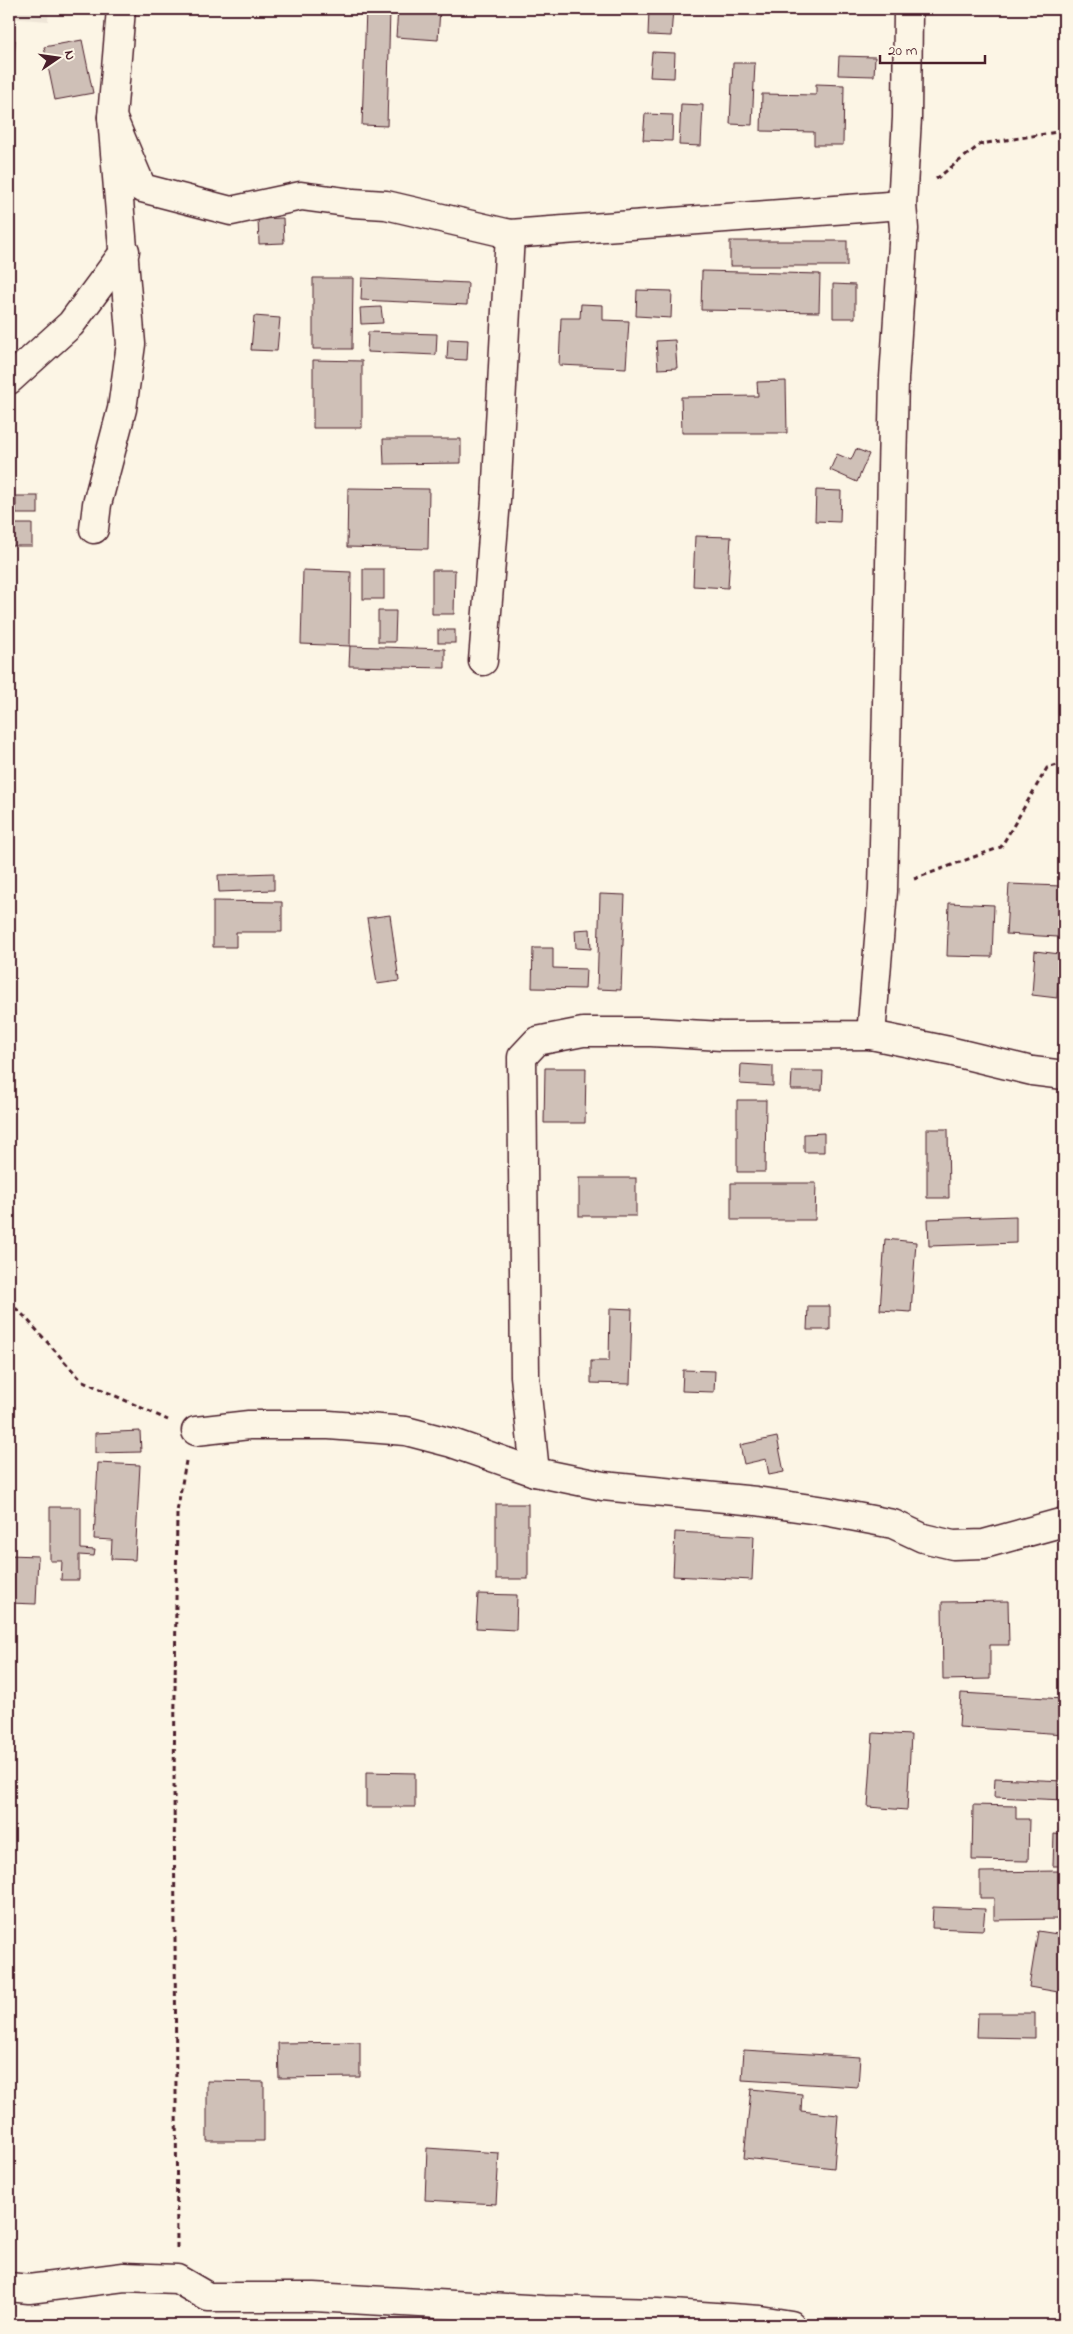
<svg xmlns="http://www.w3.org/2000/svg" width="1073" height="2334" font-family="'Indie Flower',sans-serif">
  <rect width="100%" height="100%" fill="#fcf5e5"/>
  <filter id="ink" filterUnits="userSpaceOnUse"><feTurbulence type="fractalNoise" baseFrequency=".02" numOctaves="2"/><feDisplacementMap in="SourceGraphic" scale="10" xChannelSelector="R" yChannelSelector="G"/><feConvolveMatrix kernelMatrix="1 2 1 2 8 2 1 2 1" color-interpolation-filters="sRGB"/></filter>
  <g filter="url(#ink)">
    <polygon fill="#eee5d7" points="9,9 49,9 48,21 9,18"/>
    <g fill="#cfc0b7" stroke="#4a1f2b">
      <polygon points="366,9 390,9 387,126 362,125"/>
      <polygon points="398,9 440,9 438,40 396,37"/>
      <polygon points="649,9 673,9 671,36 648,35"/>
      <polygon points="9,40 15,40 12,105 9,105"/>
      <polygon points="82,40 93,93 55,100 44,47"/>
      <polygon points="652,52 675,53 674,78 650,77"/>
      <polygon points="839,56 875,57 874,76 838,75"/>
      <polygon points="733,63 755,63 752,125 730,124"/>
      <polygon points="816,84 844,85 843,145 814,145 814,132 761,131 762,94 816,95"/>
      <polygon points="681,104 703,105 701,146 679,145"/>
      <polygon points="645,114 673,115 672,141 643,140"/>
      <polygon points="283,218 284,243 259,244 258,219"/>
      <rect x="730" y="241" width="117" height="25"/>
      <polygon points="702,271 820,274 819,312 701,310"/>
      <polygon points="313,278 353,278 352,349 313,349"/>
      <polygon points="362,278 468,283 467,305 361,300"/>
      <polygon points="833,284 855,285 855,318 833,318"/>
      <polygon points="637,290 672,291 671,318 636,316"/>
      <polygon points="581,304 603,305 603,320 629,321 626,368 559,365 561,318 580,318"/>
      <polygon points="381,307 383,323 361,324 360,308"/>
      <polygon points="254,316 280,318 277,351 251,350"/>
      <polygon points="368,332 437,334 436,355 367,352"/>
      <polygon points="448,339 468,340 467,360 447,359"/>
      <polygon points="675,340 677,368 658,369 656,341"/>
      <polygon points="313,360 362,361 362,428 313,428"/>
      <polygon points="786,381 787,433 682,433 681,397 758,396 757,382"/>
      <polygon points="383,439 461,439 461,463 384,464"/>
      <polygon points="856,449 869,454 857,482 830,470 837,454 851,460"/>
      <polygon points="348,488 429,489 428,549 347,547"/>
      <polygon points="816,490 841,491 840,522 815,521"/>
      <rect x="16" y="496" width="22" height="18"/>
      <rect x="9" y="524" width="23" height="22"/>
      <polygon points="695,536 731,537 728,588 693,586"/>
      <rect x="363" y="569" width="21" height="30"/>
      <polygon points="303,570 351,572 350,646 301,644"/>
      <polygon points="432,570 455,570 454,614 432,614"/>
      <polygon points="378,611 396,611 395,642 378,642"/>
      <rect x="438" y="630" width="17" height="13"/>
      <polygon points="350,646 445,649 445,668 349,666"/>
      <polygon points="274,873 274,890 219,892 218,875"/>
      <polygon points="1009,884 1061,886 1058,937 1006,934"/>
      <polygon points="600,894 625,895 621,990 597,989"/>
      <polygon points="213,901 282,902 282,932 236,932 236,947 213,947"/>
      <polygon points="949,903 994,905 992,957 947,956"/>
      <polygon points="390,915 399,981 377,984 367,918"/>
      <polygon points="590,929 591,949 576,948 575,930"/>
      <polygon points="533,948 553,948 553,968 586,969 585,989 532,988"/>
      <polygon points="1035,951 1060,954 1057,998 1032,995"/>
      <polygon points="741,1064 773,1066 773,1086 740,1084"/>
      <polygon points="545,1068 586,1068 585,1123 544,1123"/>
      <polygon points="792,1071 823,1071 822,1090 791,1090"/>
      <polygon points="737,1100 766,1100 765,1172 737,1172"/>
      <polygon points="927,1129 948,1129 949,1198 927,1198"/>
      <polygon points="824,1133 824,1152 804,1152 804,1134"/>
      <rect x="579" y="1178" width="57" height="38"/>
      <polygon points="731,1183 816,1183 815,1220 731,1220"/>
      <polygon points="1016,1216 1016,1243 929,1246 928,1219"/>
      <polygon points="885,1239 916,1242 911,1312 880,1310"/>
      <polygon points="808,1306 830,1306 830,1330 807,1330"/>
      <polygon points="610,1308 632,1309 630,1384 591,1383 591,1361 609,1361"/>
      <polygon points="683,1370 715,1371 714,1392 682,1391"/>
      <polygon points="140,1431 141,1452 95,1453 95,1433"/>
      <polygon points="777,1437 784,1472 769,1475 766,1459 744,1464 740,1445"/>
      <polygon points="9,1451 11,1451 9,1544"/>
      <polygon points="98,1463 140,1465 135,1560 111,1559 112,1540 94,1539"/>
      <rect x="496" y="1504" width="32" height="75"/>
      <polygon points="50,1507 81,1507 81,1549 95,1550 94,1556 79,1555 79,1580 61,1580 62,1561 50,1561"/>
      <polygon points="675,1532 754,1536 752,1580 673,1576"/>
      <polygon points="9,1555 38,1556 36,1604 9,1603"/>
      <polygon points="478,1594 517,1595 516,1630 476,1628"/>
      <polygon points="1008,1601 1009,1645 990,1645 990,1679 943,1680 942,1602"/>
      <polygon points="961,1693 1064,1699 1064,1734 959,1727"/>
      <polygon points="873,1733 911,1735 907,1810 868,1807"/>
      <polygon points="366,1772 415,1773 415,1807 366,1807"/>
      <polygon points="995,1778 1064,1781 1064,1800 994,1797"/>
      <polygon points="973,1805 1016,1806 1016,1819 1029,1819 1028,1861 972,1860"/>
      <polygon points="1054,1834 1064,1835 1064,1866 1053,1866"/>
      <polygon points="1060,1871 1061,1919 994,1920 994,1898 980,1898 980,1872"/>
      <polygon points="933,1907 985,1909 983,1930 932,1928"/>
      <polygon points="1038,1931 1064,1935 1064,1993 1029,1987"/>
      <polygon points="978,2013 1035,2013 1035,2038 977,2037"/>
      <polygon points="360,2042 360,2077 279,2078 278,2043"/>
      <polygon points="744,2050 860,2057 858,2087 742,2080"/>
      <polygon points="207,2081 264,2082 264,2141 207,2141"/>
      <polygon points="751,2089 802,2094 801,2111 838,2115 834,2168 744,2158"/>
      <polygon points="427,2148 499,2153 496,2204 425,2200"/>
    </g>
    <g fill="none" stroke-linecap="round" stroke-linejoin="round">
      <g stroke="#4a1f2b" stroke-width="31">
        <g id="street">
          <polyline points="112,117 142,188 231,211 301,196 353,203 386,205 510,234 902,205"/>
          <polyline points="9,380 71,324 125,251"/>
          <polyline points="94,529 97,504 122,409 131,344 112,117 121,9"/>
          <polyline points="483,661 496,500 510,234"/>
          <polyline points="871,1035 949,1051 1032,1071 1064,1075"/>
          <polyline points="196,1431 249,1425 329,1425 406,1431 452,1443 535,1472 525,1376 522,1057 537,1041 583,1032 651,1032 722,1036 871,1035 883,891 894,378 904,229 902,205 907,118 908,9"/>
          <polyline points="535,1472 603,1486 756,1501 825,1511 893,1524 923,1538 953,1545 984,1544 1064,1522"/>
          <polyline points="9,2287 29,2289 124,2277 177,2279 208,2297 314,2297 544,2310 657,2313 760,2320 791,2325"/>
        </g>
      </g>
      <g stroke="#4a1f2b" stroke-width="3" stroke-dasharray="5 4" stroke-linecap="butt">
        <polyline points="936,179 981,144 1064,131"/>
        <polyline points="914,879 1001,847 1047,768 1064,763"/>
        <polyline points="9,1302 24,1316 81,1380 168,1420"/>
        <polyline points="177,2248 174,1783 177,1512 186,1461"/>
      </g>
      <use href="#street" stroke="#fcf5e5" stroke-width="28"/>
    </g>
  </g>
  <rect width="1073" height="2334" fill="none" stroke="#fcf5e5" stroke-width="30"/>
  <rect x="15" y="15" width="1043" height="2304" fill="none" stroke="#4a1f2b" stroke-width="2" filter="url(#ink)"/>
  <g transform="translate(58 58) rotate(77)" stroke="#fcf5e5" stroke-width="4" paint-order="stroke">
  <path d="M0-4L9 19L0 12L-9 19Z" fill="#4a1f2b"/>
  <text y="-8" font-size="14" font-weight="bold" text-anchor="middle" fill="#4a1f2b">N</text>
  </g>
  <path d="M880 55v8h105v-8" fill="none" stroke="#4a1f2b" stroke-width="2.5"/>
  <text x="888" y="55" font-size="15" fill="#4a1f2b" stroke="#fcf5e5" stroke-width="4" paint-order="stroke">20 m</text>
</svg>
